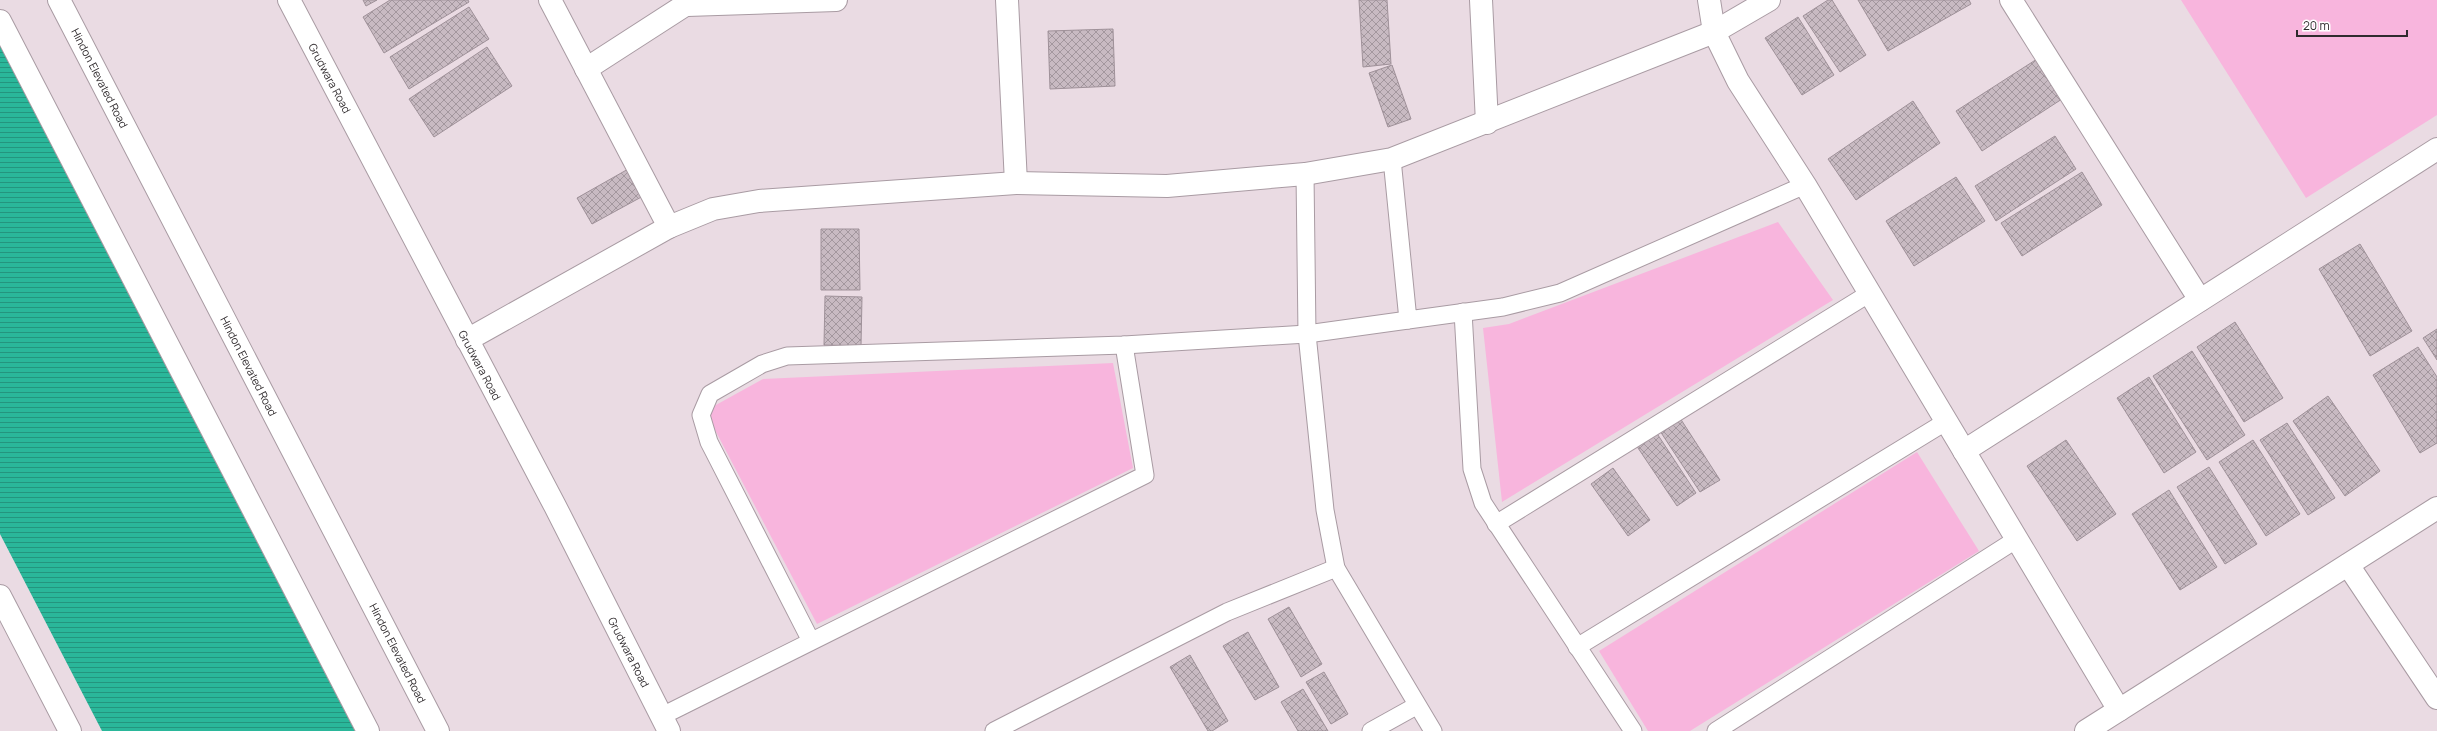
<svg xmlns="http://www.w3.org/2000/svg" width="2437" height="731" font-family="Manrope,sans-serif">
  <defs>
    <pattern id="water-rules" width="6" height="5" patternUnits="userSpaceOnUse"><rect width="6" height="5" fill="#2ab79a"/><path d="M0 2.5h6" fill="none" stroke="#24957e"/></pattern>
    <pattern id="building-cross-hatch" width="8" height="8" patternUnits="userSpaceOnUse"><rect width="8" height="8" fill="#c8bac2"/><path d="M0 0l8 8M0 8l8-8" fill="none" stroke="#a3979e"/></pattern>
  </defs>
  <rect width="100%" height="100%" fill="#eadbe3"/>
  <g fill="#f8b5dd">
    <polygon points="2181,0 2437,0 2437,115 2306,198"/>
    <polygon points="1778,222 1833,300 1502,502 1483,328 1509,324"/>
    <polygon points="1113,363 1133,468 817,624 705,411 763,379"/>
    <polygon points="1917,452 1979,551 1690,731 1648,731 1599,651"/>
  </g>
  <polygon fill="url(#water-rules)" points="0,24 364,731 102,731 0,534"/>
  <g fill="url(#building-cross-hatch)" stroke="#9f9199">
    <polygon points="363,0 377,0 366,6"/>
    <polygon points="390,0 468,0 469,2 384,53 363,17"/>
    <polygon points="1359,0 1387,0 1391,64 1363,67"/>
    <polygon points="1828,0 1832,0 1866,55 1840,72 1803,16"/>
    <polygon points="1858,0 1969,0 1971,4 1888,51"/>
    <polygon points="469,7 489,39 409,89 390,57"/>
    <polygon points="1798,17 1834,75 1802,95 1765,38"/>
    <polygon points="1113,29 1115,86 1050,89 1048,31"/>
    <polygon points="487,47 512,86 434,137 409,99"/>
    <polygon points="2037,59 2062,99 1982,151 1956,111"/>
    <polygon points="1392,65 1411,119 1388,127 1369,73"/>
    <polygon points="1913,101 1940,143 1856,200 1828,159"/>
    <polygon points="2055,136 2076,169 1996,221 1975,186"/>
    <polygon points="630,168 645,195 592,224 577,198"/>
    <polygon points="2082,172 2102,205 2022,256 2001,223"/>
    <polygon points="1956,177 1985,221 1914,266 1886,221"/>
    <polygon points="821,229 859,229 860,290 821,290"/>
    <polygon points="2360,244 2412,331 2370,356 2319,269"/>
    <polygon points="825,296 862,297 861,346 824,345"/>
    <polygon points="2235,322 2283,398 2244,422 2197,347"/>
    <polygon points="2437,329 2437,360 2423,338"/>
    <polygon points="2418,347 2437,377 2437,443 2420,453 2373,375"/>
    <polygon points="2192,351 2245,435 2207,460 2153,376"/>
    <polygon points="2149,377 2196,452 2164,473 2117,398"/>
    <polygon points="2328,396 2380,471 2345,496 2293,421"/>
    <polygon points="1680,418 1720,480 1700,492 1660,431"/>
    <polygon points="2287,423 2335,498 2308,515 2260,440"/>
    <polygon points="1656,432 1696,493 1677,506 1636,445"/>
    <polygon points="2066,440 2116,514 2077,541 2027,466"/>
    <polygon points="2253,440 2300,514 2266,536 2219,462"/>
    <polygon points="2209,467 2257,544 2225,564 2177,487"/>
    <polygon points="1613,468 1650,520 1628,536 1591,484"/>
    <polygon points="2169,490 2217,567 2180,590 2132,514"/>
    <polygon points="1289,607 1322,664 1301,677 1268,619"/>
    <polygon points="1248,632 1279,687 1255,700 1223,646"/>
    <polygon points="1190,655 1228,721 1212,731 1208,731 1170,667"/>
    <polygon points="1324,672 1348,714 1331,724 1306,682"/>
    <polygon points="1303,689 1328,731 1298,731 1281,702"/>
  </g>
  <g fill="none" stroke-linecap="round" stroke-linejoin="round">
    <g stroke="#a99ba3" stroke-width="19">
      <g id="lane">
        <polyline points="1392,159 1408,320 1503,307 1560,293 1805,185"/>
        <polyline points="1305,174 1307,334 1325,510 1336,568 1433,731"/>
        <polyline points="1463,312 1472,469 1483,503 1633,731"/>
        <polyline points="1496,524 1870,293"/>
        <polyline points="811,641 709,442 701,415 710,394 762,364 787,356 1124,345 1307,334 1408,320"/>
        <polyline points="1577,647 1947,421"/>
        <polyline points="662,716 1145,475 1124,345"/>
        <polyline points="994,731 1227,612 1336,568"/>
        <polyline points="1371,731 1416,706"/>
        <polyline points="1716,731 2017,539"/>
      </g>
    </g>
    <g stroke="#a99ba3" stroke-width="24">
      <g id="street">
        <polyline points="550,0 669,227"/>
        <polyline points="1007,0 1016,183"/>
        <polyline points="1481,0 1487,123"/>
        <polyline points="1709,0 1714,32 1738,81 1805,185 2119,710"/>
        <polyline points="2011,0 2200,300"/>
        <polyline points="687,5 836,0"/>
        <polyline points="586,69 693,0"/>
        <polyline points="467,340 669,227 713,209 759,201 1016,183 1167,186 1305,174 1392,159 1714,32 1769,0"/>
        <polyline points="1964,451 2437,149"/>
        <polyline points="2348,565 2437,698"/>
      </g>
    </g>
    <g stroke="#a99ba3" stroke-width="24">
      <g id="secondary">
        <polyline points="289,0 555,506 669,731"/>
        <polyline points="0,596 70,731"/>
        <polyline points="2086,731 2437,508"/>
      </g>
    </g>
    <g stroke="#a99ba3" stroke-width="24">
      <g id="highway">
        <polyline points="59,0 438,731"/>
        <polyline points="0,21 368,731"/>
      </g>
    </g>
    <use href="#lane" stroke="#fff" stroke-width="17"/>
    <use href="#street" stroke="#fff" stroke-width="22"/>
    <use href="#secondary" stroke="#fff" stroke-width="22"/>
    <use href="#highway" stroke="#fff" stroke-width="22"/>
  </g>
  <g text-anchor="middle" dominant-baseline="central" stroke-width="3" stroke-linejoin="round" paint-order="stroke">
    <g font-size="11" fill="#302b2e" stroke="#fff">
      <text transform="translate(100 78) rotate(63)">Hindon Elevated Road</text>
      <text transform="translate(330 78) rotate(62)">Grudwara Road</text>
      <text transform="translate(480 365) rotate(62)">Grudwara Road</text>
      <text transform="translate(249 366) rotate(63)">Hindon Elevated Road</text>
      <text transform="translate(629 652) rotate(63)">Grudwara Road</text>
      <text transform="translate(398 653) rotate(63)">Hindon Elevated Road</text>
    </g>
  </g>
  <path d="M2297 30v6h110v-6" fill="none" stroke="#302b2e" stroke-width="2"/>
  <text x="2303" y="30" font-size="12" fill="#302b2e" stroke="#ffffff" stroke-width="3" paint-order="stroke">20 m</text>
</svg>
